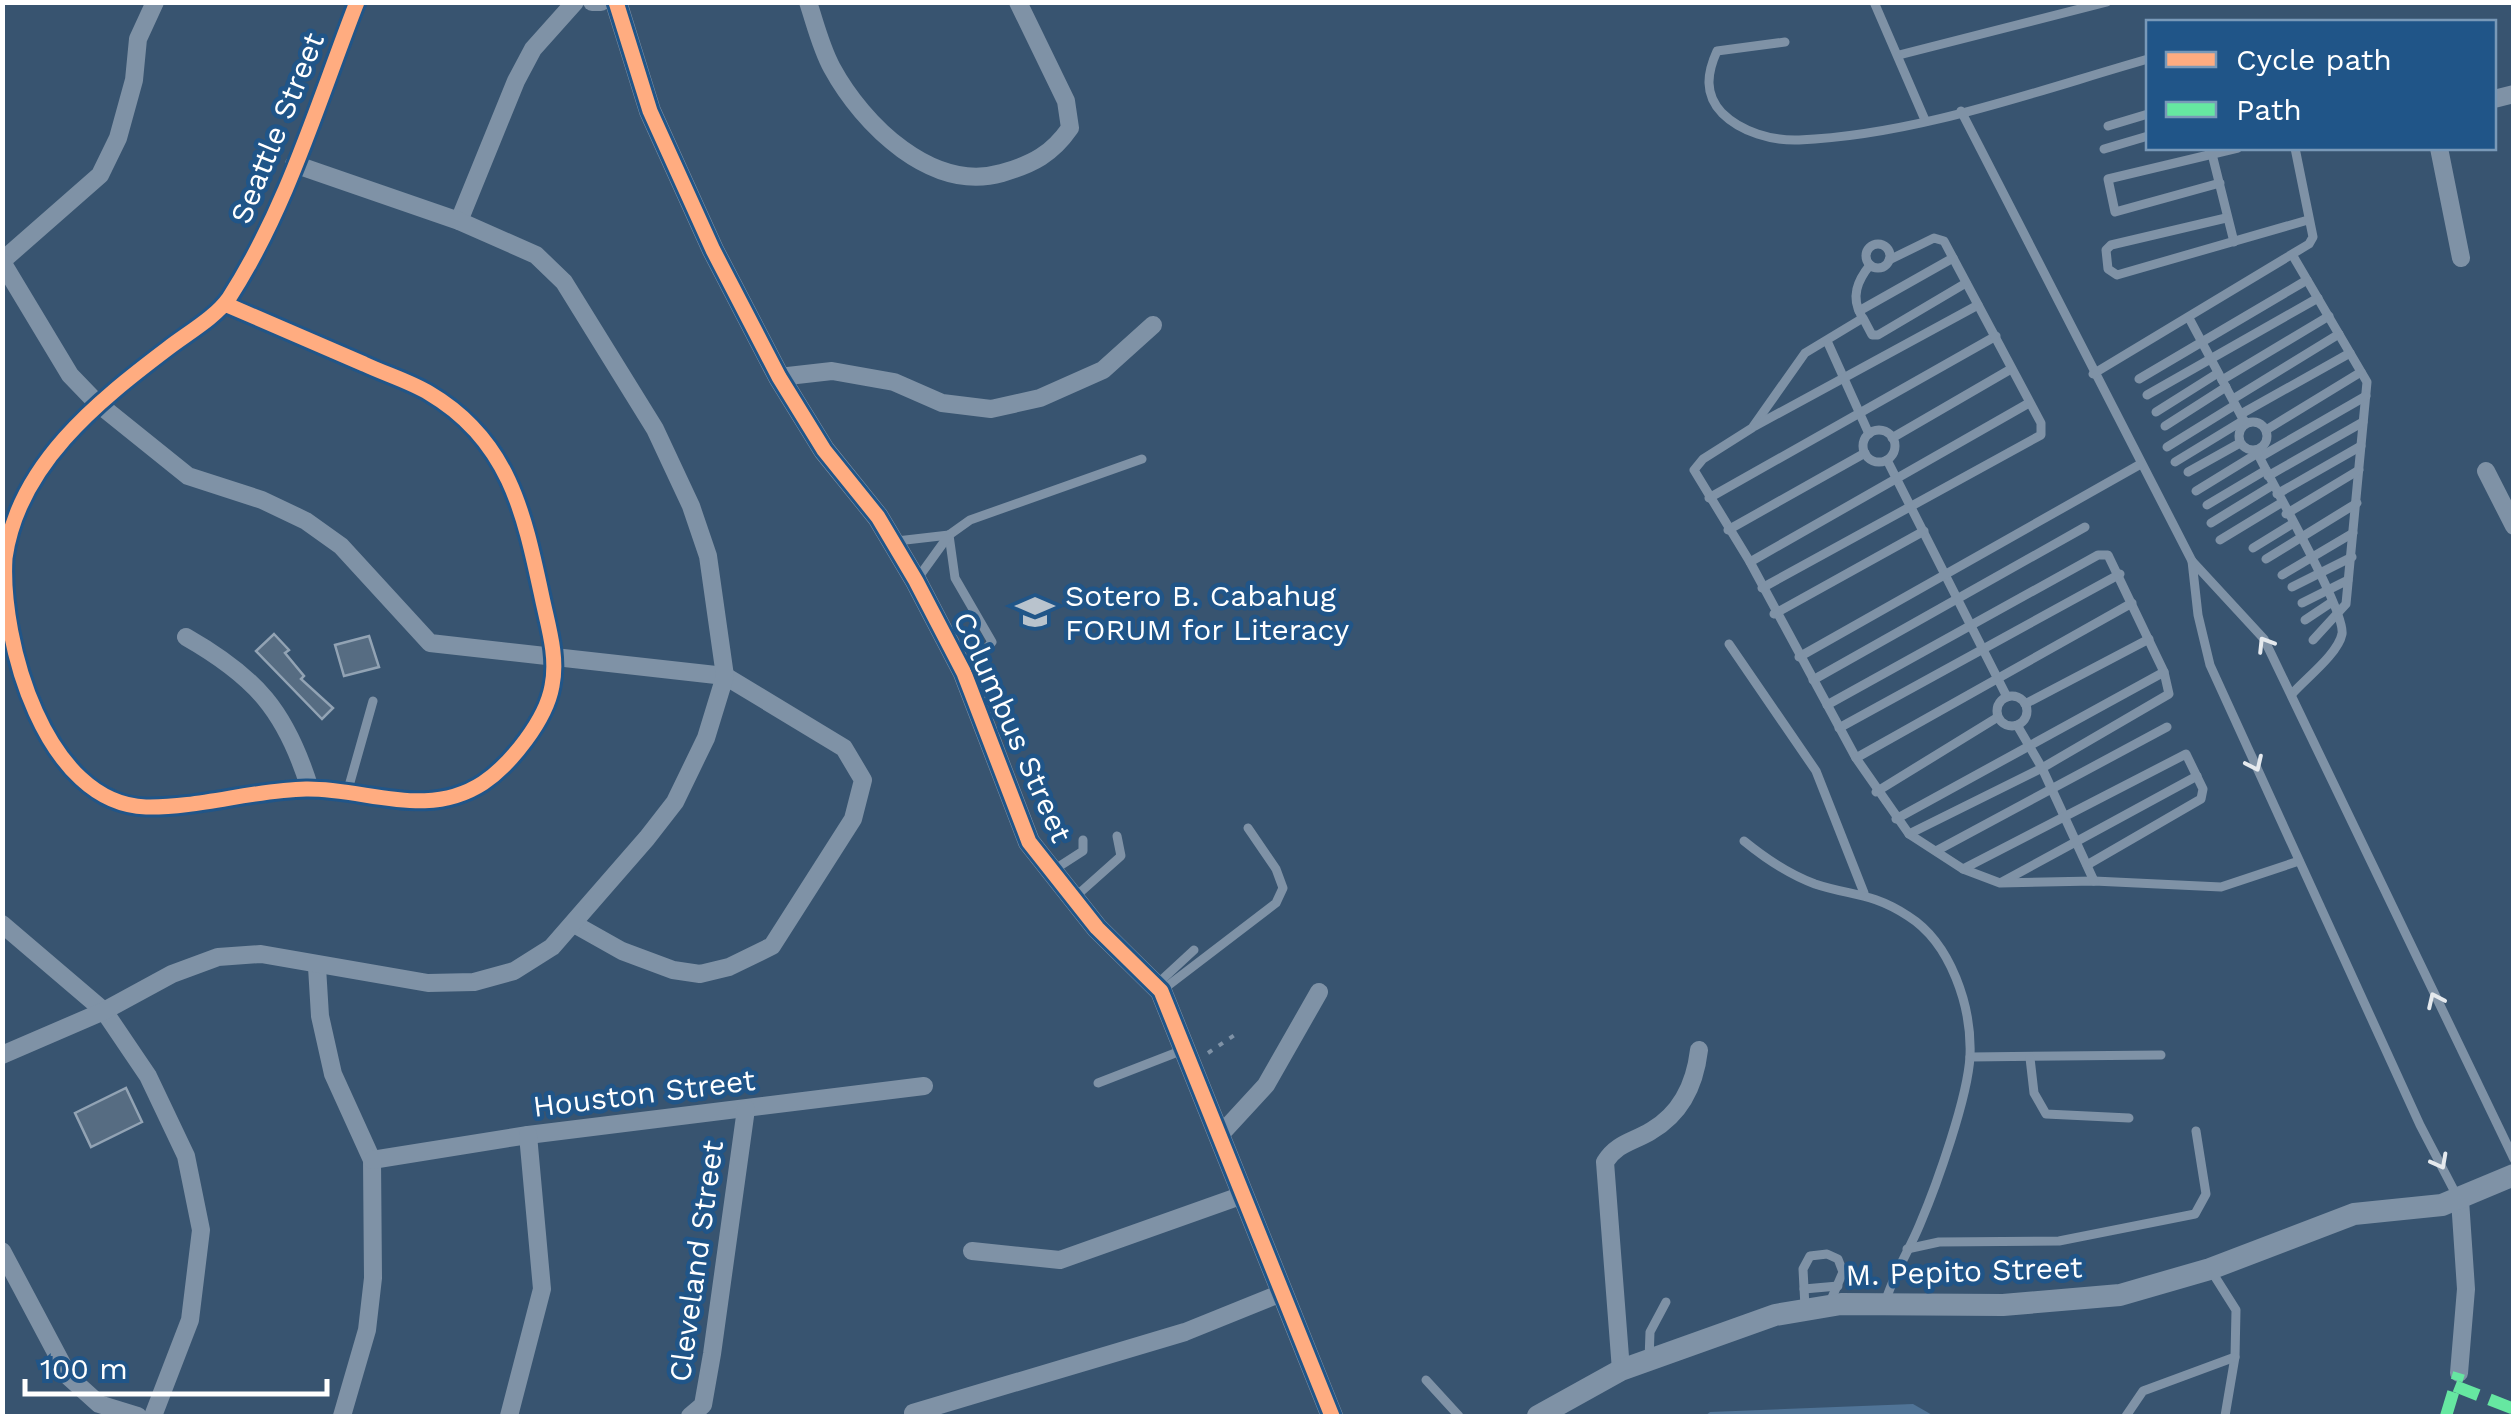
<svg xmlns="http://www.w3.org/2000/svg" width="2516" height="1419" font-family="'Work Sans',sans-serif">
  <rect width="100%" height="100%" fill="#385470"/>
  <polygon fill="#507497" points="1913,1404 1934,1416 1705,1416 1710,1412"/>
  <g fill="#566c82" stroke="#92a3b4" stroke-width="2.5">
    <polygon points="274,634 289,650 285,653 304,676 301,679 333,708 322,719 256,651"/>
    <polygon points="369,636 379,667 344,676 335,645"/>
    <polygon points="126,1088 142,1122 91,1147 75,1113"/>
  </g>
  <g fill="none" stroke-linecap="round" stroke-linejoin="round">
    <polyline stroke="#7f92a6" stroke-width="4" stroke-dasharray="5 8" stroke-linecap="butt" points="1208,1053 1239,1032"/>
    <g stroke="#7f92a6" stroke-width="9">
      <polyline points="1874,2 1925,120"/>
      <path d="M1785,42L1717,51C1707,73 1704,94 1722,113C1741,132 1772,141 1799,140C1917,135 2036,91 2148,59"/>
      <polyline points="1899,55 2107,2"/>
      <polyline points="1961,111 2192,561"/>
      <polyline points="2108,126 2148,114"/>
      <polyline points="2104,149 2148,136"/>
      <polyline points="2212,154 2234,242"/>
      <polyline points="2220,183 2115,212 2108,179 2238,148"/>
      <polyline points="2226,218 2111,245 2106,250 2108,269 2117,275 2308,220"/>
      <circle cx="1878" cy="256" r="12"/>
      <polyline points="2293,256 2367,382 2346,604 2313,640"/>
      <polyline points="1966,283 1878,335 1872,335 1863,318 1805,353 1752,428 1703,459 1694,470 1750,562 1856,758 1909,834 1963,869 2000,883 2094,881 2221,887 2299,861"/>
      <polyline points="1859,311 1953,258"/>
      <path d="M1861,315C1851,297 1857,281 1870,265"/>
      <polyline points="2189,318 2245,423"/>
      <polyline points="1828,343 1869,434"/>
      <polyline points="2093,374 2309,244 2313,237 2295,148"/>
      <polyline points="2139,379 2307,280"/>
      <polyline points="2222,380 2329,316"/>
      <polyline points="2147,395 2318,298"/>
      <polyline points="2233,399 2339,334"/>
      <polyline points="2156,412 2218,373"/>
      <polyline points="2241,414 2350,353"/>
      <circle cx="2253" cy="436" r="14"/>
      <polyline points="1755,426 1978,305"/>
      <polyline points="2165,426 2226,387"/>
      <polyline points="2266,430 2361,372"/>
      <circle cx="1879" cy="446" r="16"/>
      <polyline points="1892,438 2011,369"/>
      <polyline points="2167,447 2235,405"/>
      <path d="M2256,450C2270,481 2346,611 2342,634C2338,654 2305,679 2292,694"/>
      <polyline points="2260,457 2366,396"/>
      <polyline points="1887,460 2007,697"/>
      <polyline points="2175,462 2244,420"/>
      <polyline points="2188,472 2240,443"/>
      <polyline points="2268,476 2363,422"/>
      <polyline points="2196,491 2258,453"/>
      <polyline points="2277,494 2361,446"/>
      <polyline points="1709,498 1996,336"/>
      <polyline points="2207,505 2266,470"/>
      <polyline points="2286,514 2359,470"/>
      <polyline points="2211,523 2273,485"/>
      <polyline points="1728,530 1865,453"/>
      <polyline points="949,535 955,578 992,642 965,672"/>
      <polyline points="2220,540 2281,503"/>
      <polyline points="897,541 949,535"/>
      <polyline points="2253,548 2292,524"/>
      <polyline points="2266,559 2357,503"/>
      <polyline points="1750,562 2029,403"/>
      <polyline points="2282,575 2353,533"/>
      <polyline points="918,578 949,535 970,520 1142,459"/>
      <polyline points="2292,587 2352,557"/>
      <polyline points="1762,588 2041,435 2041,423 1944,241 1934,238 1889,260"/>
      <polyline points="2302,603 2348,580"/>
      <polyline points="1774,614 1924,531"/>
      <polyline points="2305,620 2332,602"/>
      <polyline points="1729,644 1816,771 1864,893"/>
      <polyline points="1799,657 2139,465"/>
      <polyline points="1813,680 2085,527"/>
      <circle cx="2012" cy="711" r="15"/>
      <polyline points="2025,704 2149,639"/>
      <polyline points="1827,705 2098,555 2108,555 2164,672 2169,694 2042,768 1909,834"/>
      <polyline points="2017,725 2042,768 2094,881"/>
      <polyline points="1839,728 2120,574"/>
      <polyline points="1856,758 2132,603"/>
      <polyline points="1876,792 1998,717"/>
      <polyline points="347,793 373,701"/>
      <polyline points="1896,819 2164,672"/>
      <path d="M1744,841C1766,859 1788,874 1815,884C1851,896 1871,892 1908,916C1951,943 1972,1007 1970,1056C1968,1097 1937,1184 1920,1224C1909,1251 1894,1273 1886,1300"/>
      <polyline points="1936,851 2167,727"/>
      <polyline points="1963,869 2186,754 2203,789 2201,799 2087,865"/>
      <polyline points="1052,871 1083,851 1083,840"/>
      <polyline points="2002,882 2197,776"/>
      <polyline points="1075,897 1121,856 1117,836"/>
      <polyline points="1155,986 1194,950"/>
      <polyline points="1161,991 1276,903 1283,888 1276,869 1248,828"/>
      <polyline points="1970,1057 2161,1055"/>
      <polyline points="2030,1058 2034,1093 2046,1114 2129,1118"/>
      <polyline points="1098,1083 1183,1050"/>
      <polyline points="2458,1198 2420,1125 2210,665 2198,615 2192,561 2264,639 2514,1159"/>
      <polyline points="1907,1249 1939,1242 2059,1241 2195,1214 2206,1194 2196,1131"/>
      <polyline points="2212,1272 2236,1310 2235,1357 2225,1416"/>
      <polyline points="1804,1289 1838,1286"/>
      <polyline points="1805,1307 1803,1269 1810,1256 1827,1254 1838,1259 1843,1272 1830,1302"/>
      <polyline points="1649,1360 1650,1332 1666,1302"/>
      <polyline points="1426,1380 1459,1416"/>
      <polyline points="2126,1416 2143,1391 2235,1357"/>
    </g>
    <g stroke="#7f92a6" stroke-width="18">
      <polyline points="592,2 601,2"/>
      <path d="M808,2C815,23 821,48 832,68C863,125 932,193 1002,173C1033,164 1052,154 1070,128L1066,101L1018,2"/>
      <polyline points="2494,99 2514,94"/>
      <polyline points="2439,148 2461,258"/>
      <polyline points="459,221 516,81 533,49 575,2"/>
      <polyline points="2,261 100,175 118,138 134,80 138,39 155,2"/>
      <polyline points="2,262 70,375 96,402 188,476 262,500 306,521 341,546 430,643 725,676 844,748 863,780 853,819 772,946 729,967 700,974 673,970 622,951 574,924"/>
      <path d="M225,304C272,324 318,344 364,364C385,374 409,381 429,393C509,440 524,513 542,597C548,626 558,656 552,686C546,720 511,764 483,783C426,820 367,788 306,789C253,790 198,808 146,807C45,804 0,640 5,558C18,465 97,402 167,349C186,334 215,318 229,298C287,208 318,102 357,2"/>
      <polyline points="779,377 832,371 894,382 942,403 991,409 1040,398 1103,370 1153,325"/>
      <polyline points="2486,471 2514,526"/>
      <path d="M186,637C256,677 286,711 310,789"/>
      <polyline points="2,924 104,1011 148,1076 186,1156 201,1230 190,1320 153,1416"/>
      <polyline points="317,967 320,1016 333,1074 372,1160 373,1278 367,1330 342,1416"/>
      <polyline points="2,1055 104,1011 172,974 218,957 261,954 428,983 474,982 514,971 552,947 647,838 675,802 706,738 725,676 708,556 691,506 655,429 564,282 536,255 459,221 294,164"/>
      <polyline points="1220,1135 1266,1085 1319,992"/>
      <polyline points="372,1160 528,1135 924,1086"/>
      <polyline points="2,1251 69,1377 99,1404 138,1416"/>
      <polyline points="972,1251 1060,1260 1243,1195"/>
      <path d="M1621,1370L1605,1162C1617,1143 1633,1142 1651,1131C1682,1113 1695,1084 1699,1050"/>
      <polyline points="2459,1373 2466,1289 2460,1200"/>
      <polyline points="913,1413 1185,1332 1284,1292"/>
      <polyline points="509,1416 542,1289 528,1135"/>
      <polyline points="690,1416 703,1405 712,1354 746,1109"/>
    </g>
    <g stroke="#7f92a6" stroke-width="22">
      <polyline points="616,2 650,111 713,250 779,377 824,450 878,517 916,581 964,673 1029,842 1097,928 1161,991 1332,1416"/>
      <polyline points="1538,1416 1621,1370 1775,1315 1841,1304 2003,1305 2120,1295 2210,1269 2354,1214 2442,1205 2514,1175"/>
    </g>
    <g stroke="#66e7a1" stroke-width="12" stroke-dasharray="25 12" stroke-linecap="butt">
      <polyline points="2455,1386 2514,1409"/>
      <polyline points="2446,1416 2459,1373"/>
    </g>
    <g stroke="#205588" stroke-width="21">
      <g id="cycleway">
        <polyline points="616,2 650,111 713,250 779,377 824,450 878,517 916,581 964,673 1029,842 1097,928 1161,991 1332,1416"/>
        <path d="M225,304C272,324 318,344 364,364C385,374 409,381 429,393C509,440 524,513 542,597C548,626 558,656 552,686C546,720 511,764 483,783C426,820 367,788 306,789C253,790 198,808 146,807C45,804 0,640 5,558C18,465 97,402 167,349C186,334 215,318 229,298C287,208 318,102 357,2"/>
      </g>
    </g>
    <use href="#cycleway" stroke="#ffac80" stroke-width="15"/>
  </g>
  <defs><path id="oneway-chevron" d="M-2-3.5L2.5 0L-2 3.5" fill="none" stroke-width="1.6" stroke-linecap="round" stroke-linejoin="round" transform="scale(2.5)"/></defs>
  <g stroke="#e5e9ed">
    <use href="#oneway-chevron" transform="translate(2265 644) rotate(-122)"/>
    <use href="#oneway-chevron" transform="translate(2255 764) rotate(65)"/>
    <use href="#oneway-chevron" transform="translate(2435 1000) rotate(-115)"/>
    <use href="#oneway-chevron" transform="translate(2440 1162) rotate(62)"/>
  </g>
  <defs>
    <g id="school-bare" transform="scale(3)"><path d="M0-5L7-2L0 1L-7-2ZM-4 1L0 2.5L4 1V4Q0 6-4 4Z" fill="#b9c3cd" stroke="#205588" stroke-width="2.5" paint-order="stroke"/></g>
  </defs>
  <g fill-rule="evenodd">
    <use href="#school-bare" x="1035" y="612"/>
  </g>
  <g text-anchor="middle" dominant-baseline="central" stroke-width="9" stroke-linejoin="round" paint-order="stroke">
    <g font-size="30" fill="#fff" stroke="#205588">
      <text transform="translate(277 128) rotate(-68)">Seattle Street</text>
      <text transform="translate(1013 727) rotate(66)">Columbus Street</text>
      <text transform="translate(644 1093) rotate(-7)">Houston Street</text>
      <text transform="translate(696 1261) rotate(-82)">Cleveland Street</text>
      <text transform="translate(1964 1271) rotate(-2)">M. Pepito Street</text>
    </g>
    <g font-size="30" fill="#fff" stroke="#205588" text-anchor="start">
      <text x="1065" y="595">Sotero B. Cabahug<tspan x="1065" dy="34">FORUM for Literacy</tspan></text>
    </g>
  </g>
  <rect width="2516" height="1419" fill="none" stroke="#ffffff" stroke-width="10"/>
  <rect x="2146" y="20" width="350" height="130" fill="#205588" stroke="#7999b8" stroke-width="2.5"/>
  <rect x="2166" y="52" width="50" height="15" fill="#ffac80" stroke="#7999b8" stroke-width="2.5"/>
  <text x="2236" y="70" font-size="30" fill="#ffffff">Cycle path</text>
  <rect x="2166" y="102" width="50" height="15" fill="#66e7a1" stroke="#7999b8" stroke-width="2.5"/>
  <text x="2236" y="120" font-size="30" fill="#ffffff">Path</text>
  <path d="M25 1379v15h302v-15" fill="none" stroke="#ffffff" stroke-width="5"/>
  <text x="40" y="1379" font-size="30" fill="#ffffff" stroke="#205588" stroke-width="8" paint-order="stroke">100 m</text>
</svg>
